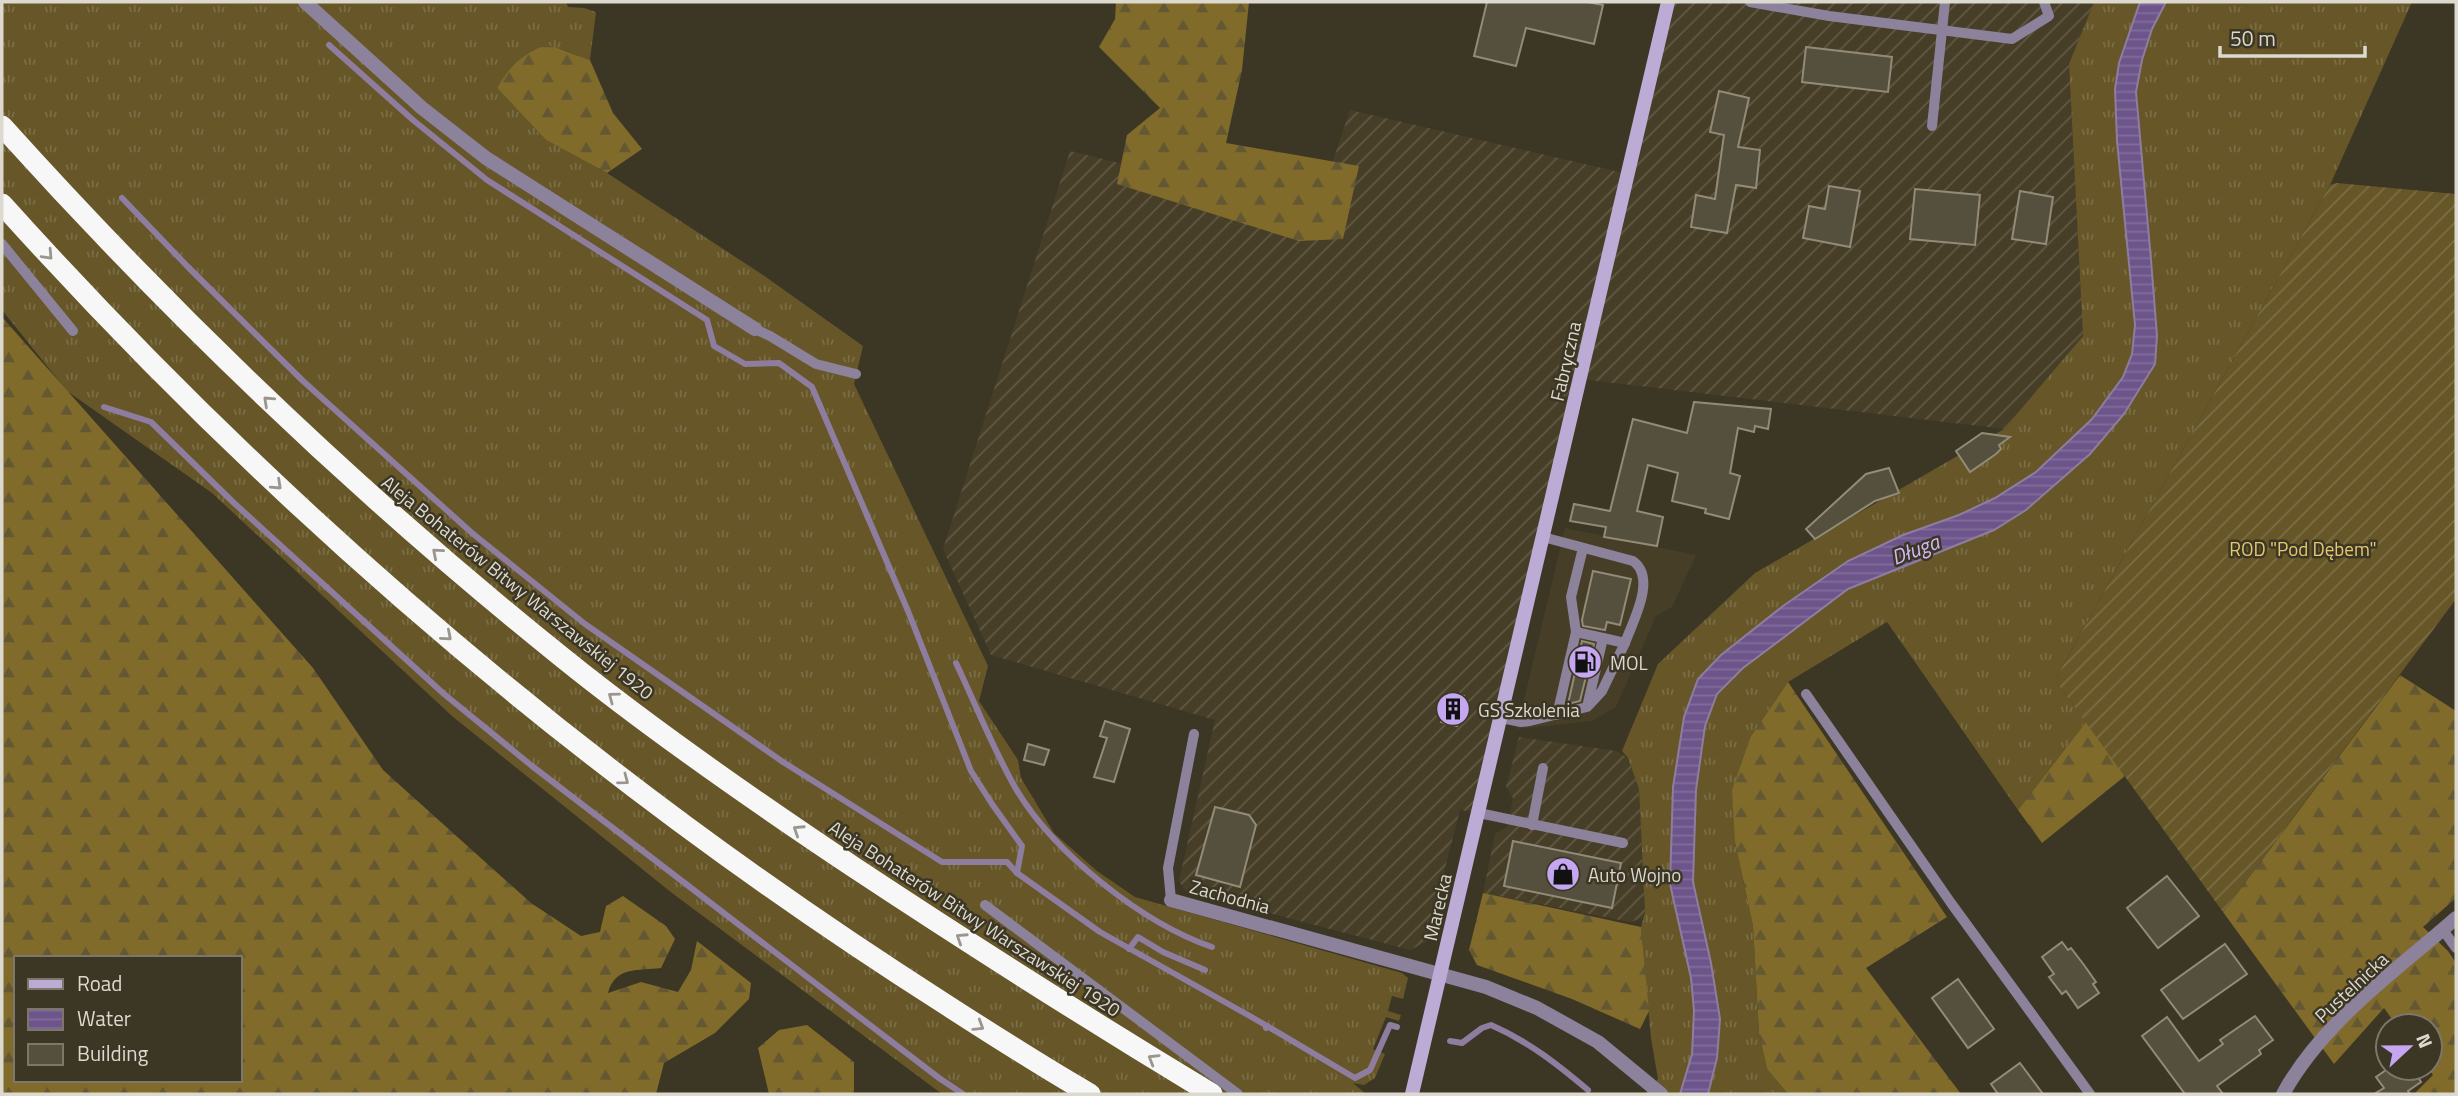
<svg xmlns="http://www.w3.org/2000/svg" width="2458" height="1096" font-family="'Titillium Web',sans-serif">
  <defs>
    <pattern id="industrial-furrows" width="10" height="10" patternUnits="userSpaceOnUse" patternTransform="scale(1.75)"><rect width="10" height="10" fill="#473e27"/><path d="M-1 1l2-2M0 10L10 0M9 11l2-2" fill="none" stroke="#615945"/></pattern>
    <pattern id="grass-tufts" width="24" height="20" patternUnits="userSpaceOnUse" patternTransform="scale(1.75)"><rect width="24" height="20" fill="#665628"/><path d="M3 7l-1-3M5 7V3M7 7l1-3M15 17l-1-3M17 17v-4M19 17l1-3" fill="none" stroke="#7b6e46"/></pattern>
    <pattern id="forest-firs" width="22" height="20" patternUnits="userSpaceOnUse" patternTransform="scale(1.75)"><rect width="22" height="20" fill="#806b2a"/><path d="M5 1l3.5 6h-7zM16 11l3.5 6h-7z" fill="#645833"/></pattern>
    <pattern id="garden-furrows" width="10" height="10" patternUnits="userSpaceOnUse" patternTransform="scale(1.75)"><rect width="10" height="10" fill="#665628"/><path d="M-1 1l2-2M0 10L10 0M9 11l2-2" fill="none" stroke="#7b6e46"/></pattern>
    <pattern id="water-rules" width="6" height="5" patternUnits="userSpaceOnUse" patternTransform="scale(1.75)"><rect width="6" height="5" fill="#6d558b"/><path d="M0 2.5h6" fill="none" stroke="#816d9a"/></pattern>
  </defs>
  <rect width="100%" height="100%" fill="#3c3625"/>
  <polygon fill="#473e27" points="1565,528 1696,555 1672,607 1656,616 1616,707 1592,721 1517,729"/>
  <g fill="url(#industrial-furrows)">
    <polygon points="1668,2 2094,2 2069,64 2083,336 2004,429 1580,379 1479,813 1460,810 1426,942 1410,950 1185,891 1179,881 1215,720 991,655 943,549 1070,151 1316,211 1350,110 1628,174"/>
    <polygon points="1519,737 1616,751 1628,758 1639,789 1645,913 1643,918 1630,922 1483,893 1495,834 1507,827 1513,798 1506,787"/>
  </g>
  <g fill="url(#grass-tufts)">
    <path d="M2,2H566L568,7L584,8L596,12L590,60C558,48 540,36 514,66C508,73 502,80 497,88L546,140L607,173L763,275L863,346L854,384L988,666L979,701L1018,760L1021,778L1054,833L1097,871L1135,897L1402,973L1408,978L1403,999L1392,996L1388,1011L1401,1015L1399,1021L1386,1017L1373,1049L1385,1054L1375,1078L1364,1085L1353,1083L1366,1094H942L672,893L452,716L212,493L67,391L2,310Z"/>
    <polygon points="2094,2 2412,2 2330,185 2055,680 2086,722 2018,810 1887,622 1788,682 1751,736 1735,842 1753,926 1759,1033 1767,1069 1788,1094 1645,1094 1658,1079 1651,1038 1641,927 1645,912 1639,789 1628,758 1622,751 1658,664 1755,573 2004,429 2083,336 2069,64"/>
  </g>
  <g fill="url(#forest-firs)" fill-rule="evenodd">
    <polygon points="1116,2 1249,2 1242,70 1226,143 1359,166 1343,239 1299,241 1117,184 1127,135 1160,108 1099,47 1115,19"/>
    <path d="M549,45L590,60L613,113L642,149L607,173L546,140L497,88C508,68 526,49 549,45Z"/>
    <path d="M2,317L313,668L383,770L531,903L581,936L600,932L606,906L623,896L666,926L675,939L661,968C638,971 615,966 608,993L641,982L678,992L691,970L697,941L751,983L749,999L715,1033L664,1063L656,1094H2ZM16,958H240V1080H16Z"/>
    <polygon points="2400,675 2456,711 2456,898 2423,927 2448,951 2456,963 2456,1094 2414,1094 2433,1075 2428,1068 2430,1068 2430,1026 2397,1026 2384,1008 2334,1064 2223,912"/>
    <polygon points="1788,682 1947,917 1866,968 1961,1094 1788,1094 1767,1069 1759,1033 1753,926 1735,842 1732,790 1751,736"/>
    <polygon points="2086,722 2125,776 2042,843 2018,810"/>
    <polygon points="1483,893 1641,927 1649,1011 1640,1029 1572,999 1477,965 1469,950"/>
    <polygon points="807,1025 854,1062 854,1094 769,1094 758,1048 779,1030"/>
  </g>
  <polygon fill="url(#garden-furrows)" points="2337,183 2456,194 2456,599 2223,912 2055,680 2330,185"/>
  <polygon fill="url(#water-rules)" stroke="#8e7d9f" stroke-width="2" points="2140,2 2166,2 2152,29 2142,60 2136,92 2151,260 2157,336 2155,364 2124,414 2090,454 2026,510 1994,530 1848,589 1743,668 1717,694 1705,726 1696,790 1693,882 1711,963 1720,1019 1717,1058 1708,1094 1680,1094 1692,1054 1694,1011 1691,978 1670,884 1673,787 1684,717 1698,679 1721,655 1783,606 1848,561 1903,535 1959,515 1995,498 2036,472 2092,419 2123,377 2132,354 2135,325 2117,141 2115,89 2119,63"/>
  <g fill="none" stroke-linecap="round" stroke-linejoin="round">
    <g stroke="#8e7d9f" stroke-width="6">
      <polyline points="329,45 413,120 487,180 707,320 714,346 745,364 779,363 812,387 908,611 971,771 992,804 1022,846 1017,873 1100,932 1248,1015 1267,1026 1266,1028"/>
      <polyline points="122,198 188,267 303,381 472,533 585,624 783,762 942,862 1007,862 1017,873"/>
      <polyline points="104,407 151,422 234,503 444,694 532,766 939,1078 963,1094"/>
      <path d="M956,663C976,705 993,749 1016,789C1054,853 1142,923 1212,947"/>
      <polyline points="1129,949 1138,937 1163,952 1205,970"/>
      <polyline points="1267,1026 1355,1078 1370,1070 1390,1025 1397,1027"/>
      <path d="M1450,1041L1462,1043L1482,1028L1491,1025C1528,1041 1557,1064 1588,1090"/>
    </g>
  </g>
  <g fill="#554f3d" stroke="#918b77" stroke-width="2">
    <polygon points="1487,2 1587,2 1603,5 1594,44 1526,28 1516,66 1474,56"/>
    <polygon points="1806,47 1892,57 1888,92 1802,82"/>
    <polygon points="1719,91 1749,98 1738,147 1760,150 1756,188 1736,185 1727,233 1691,227 1696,195 1715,199 1724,135 1710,132"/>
    <polygon points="1829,186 1860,191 1850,247 1803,238 1809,206 1825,209"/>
    <polygon points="1915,189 1980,195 1975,245 1910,239"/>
    <polygon points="2020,191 2053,197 2046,244 2012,239"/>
    <polygon points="1694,402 1771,409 1768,429 1755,426 1754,432 1738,428 1730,473 1740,476 1729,519 1705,513 1706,509 1672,501 1678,473 1648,465 1637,511 1663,517 1657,546 1604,537 1606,527 1570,521 1574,504 1610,511 1633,419 1687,433"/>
    <polygon points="1982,433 2010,437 1999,445 2001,449 1996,454 1970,472 1956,451"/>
    <polygon points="1889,468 1899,493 1875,501 1815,539 1806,529 1866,474"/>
    <polygon points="1593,571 1631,579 1620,625 1607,622 1605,630 1583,626 1582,620"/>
    <polygon points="1582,641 1594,644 1580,701 1568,704"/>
    <polygon points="1449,693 1464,696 1457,726 1441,722"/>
    <polygon points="1105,721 1130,729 1114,782 1094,777 1107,738 1100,736"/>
    <polygon points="1028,744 1049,750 1044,765 1024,760"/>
    <polygon points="1215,807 1249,815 1256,825 1240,887 1196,875"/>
    <polygon points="1513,841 1621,863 1612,908 1504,886"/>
    <polygon points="2167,876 2199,916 2158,948 2127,908"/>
    <polygon points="2062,942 2068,950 2071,948 2084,965 2096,982 2093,984 2099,993 2078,1008 2066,991 2062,994 2049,977 2054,974 2042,957"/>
    <polygon points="2225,944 2247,974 2183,1019 2161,990"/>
    <polygon points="1958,979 1994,1029 1968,1048 1932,998"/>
    <polygon points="2255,1016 2273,1040 2259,1050 2261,1054 2217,1086 2223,1094 2185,1094 2142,1036 2167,1017 2199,1061 2223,1044 2220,1040"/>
    <polygon points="2020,1063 2043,1094 1998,1094 1991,1084"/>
    <polygon points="2389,1068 2392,1068 2399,1077 2412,1068 2421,1082 2408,1091 2410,1094 2374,1094 2384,1088 2376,1077"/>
  </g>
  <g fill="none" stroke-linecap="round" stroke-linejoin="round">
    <g stroke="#8c829c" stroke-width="10">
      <polyline points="1750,2 1829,16 2012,39 2049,16 2044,2"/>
      <polyline points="1932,126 1945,2"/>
      <polyline points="2,244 73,331"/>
      <polyline points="755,329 770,336 816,364 856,374"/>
      <path d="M1543,537L1633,561C1657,578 1633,621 1625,643L1603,638"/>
      <polyline points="1806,694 1951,903 2090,1094"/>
      <polyline points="1589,705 1602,691 1625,643"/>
      <polyline points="1557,715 1576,632 1571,597 1583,548"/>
      <polyline points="1501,718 1521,722 1530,721 1587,707 1603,638 1576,632"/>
      <polyline points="1479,813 1623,843"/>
      <polyline points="1532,825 1543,768"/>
      <polyline points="1171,900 1168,868 1194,734"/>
      <polyline points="985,905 1238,1094"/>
      <polyline points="2443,930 2456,948"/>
    </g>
    <g stroke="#8c829c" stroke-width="14">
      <polyline points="305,2 422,108 486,158 755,329"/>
      <polyline points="1171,900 1486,987 1537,1008 1598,1042 1661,1094"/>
      <path d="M2283,1094C2323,1021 2395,972 2456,918"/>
    </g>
    <polyline stroke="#bcacd5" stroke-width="14" points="1412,1094 1668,2"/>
    <g stroke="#f7f7f7" stroke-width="21">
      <path d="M2,126C175,318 361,496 563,658C656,733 756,802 855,868C973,946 1091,1021 1212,1094"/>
      <path d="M2,204C279,512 596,782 945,1004C993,1035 1041,1066 1090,1094"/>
    </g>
  </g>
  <defs><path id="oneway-chevron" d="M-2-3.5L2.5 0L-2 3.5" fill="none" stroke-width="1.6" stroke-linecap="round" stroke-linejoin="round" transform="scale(1.75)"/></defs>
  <g stroke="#9a968e">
    <use href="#oneway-chevron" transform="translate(48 255) rotate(47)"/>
    <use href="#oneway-chevron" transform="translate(268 401) rotate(-137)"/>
    <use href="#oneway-chevron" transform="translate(277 485) rotate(43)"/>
    <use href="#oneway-chevron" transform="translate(437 553) rotate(-139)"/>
    <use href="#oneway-chevron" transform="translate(447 636) rotate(41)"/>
    <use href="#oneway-chevron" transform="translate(613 697) rotate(-143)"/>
    <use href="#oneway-chevron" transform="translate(624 780) rotate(37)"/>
    <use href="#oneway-chevron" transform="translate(798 830) rotate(-147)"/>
    <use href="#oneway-chevron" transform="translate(961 938) rotate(-147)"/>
    <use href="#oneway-chevron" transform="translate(979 1026) rotate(32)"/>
    <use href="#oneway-chevron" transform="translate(1153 1059) rotate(-149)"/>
  </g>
  <defs>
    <g id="fuel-disc" transform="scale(1.75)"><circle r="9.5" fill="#c5a6f0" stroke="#3c3625"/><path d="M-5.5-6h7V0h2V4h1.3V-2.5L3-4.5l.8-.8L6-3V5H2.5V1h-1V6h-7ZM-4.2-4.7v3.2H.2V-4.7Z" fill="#111"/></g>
    <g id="building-disc" transform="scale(1.75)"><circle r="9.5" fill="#c5a6f0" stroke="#3c3625"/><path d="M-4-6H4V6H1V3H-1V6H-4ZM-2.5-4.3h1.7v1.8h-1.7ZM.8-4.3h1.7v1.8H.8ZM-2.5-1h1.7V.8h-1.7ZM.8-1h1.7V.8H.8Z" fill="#111"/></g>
    <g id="shop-disc" transform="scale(1.75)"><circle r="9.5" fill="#c5a6f0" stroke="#3c3625"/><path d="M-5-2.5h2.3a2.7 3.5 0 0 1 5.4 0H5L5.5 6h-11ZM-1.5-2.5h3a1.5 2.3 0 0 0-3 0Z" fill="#111"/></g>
  </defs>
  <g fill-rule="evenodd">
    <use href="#fuel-disc" x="1585" y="662"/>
    <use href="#building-disc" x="1453" y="709"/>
    <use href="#shop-disc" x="1563" y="874"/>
  </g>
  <g text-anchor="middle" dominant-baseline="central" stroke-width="5" stroke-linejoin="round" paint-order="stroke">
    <g font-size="19" fill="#dcd9ce" stroke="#3c3625">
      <text transform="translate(1565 361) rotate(-77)">Fabryczna</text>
      <text transform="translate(518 587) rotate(39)">Aleja Bohaterów Bitwy Warszawskiej 1920</text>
      <text transform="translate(1230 896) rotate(15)">Zachodnia</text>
      <text transform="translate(1437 907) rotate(-77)">Marecka</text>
      <text transform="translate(975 918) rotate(33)">Aleja Bohaterów Bitwy Warszawskiej 1920</text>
      <text transform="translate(2351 987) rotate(-43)">Pustelnicka</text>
    </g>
    <g font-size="19" fill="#e8c86c" stroke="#3c3625">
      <text x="2303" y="548">ROD "Pod Dębem"</text>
    </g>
    <g font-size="19" fill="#dcd9ce" stroke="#3c3625" text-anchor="start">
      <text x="1610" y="662">MOL</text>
      <text x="1478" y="709">GS Szkolenia</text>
      <text x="1588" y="874">Auto Wojno</text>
    </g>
    <g font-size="21" font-style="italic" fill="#d4b9fb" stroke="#3c3625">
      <text transform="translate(1915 549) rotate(-21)">Długa</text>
    </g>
  </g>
  <rect width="2458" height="1096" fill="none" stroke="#dcd9ce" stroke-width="7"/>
  <rect x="14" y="956" width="228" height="126" fill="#3c3625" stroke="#7c7769" stroke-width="2"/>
  <rect x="28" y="979" width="35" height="10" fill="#bcacd5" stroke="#7c7769" stroke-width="2"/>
  <text x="77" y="991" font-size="21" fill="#dcd9ce">Road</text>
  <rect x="28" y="1009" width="35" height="21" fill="url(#water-rules)" stroke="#7c7769" stroke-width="2"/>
  <text x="77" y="1026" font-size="21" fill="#dcd9ce">Water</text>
  <rect x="28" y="1044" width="35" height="21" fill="#554f3d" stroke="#7c7769" stroke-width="2"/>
  <text x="77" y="1061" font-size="21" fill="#dcd9ce">Building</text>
  <g transform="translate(2409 1047) rotate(68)"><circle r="33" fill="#3c3625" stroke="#7c7769" stroke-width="2"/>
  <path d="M0-5L12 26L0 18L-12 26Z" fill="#c5a6f0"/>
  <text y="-10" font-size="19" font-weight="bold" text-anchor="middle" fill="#dcd9ce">N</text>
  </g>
  <path d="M2220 46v10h145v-10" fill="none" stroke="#dcd9ce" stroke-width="3.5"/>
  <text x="2230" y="46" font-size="21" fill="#dcd9ce" stroke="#3c3625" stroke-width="5" paint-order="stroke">50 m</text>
</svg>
